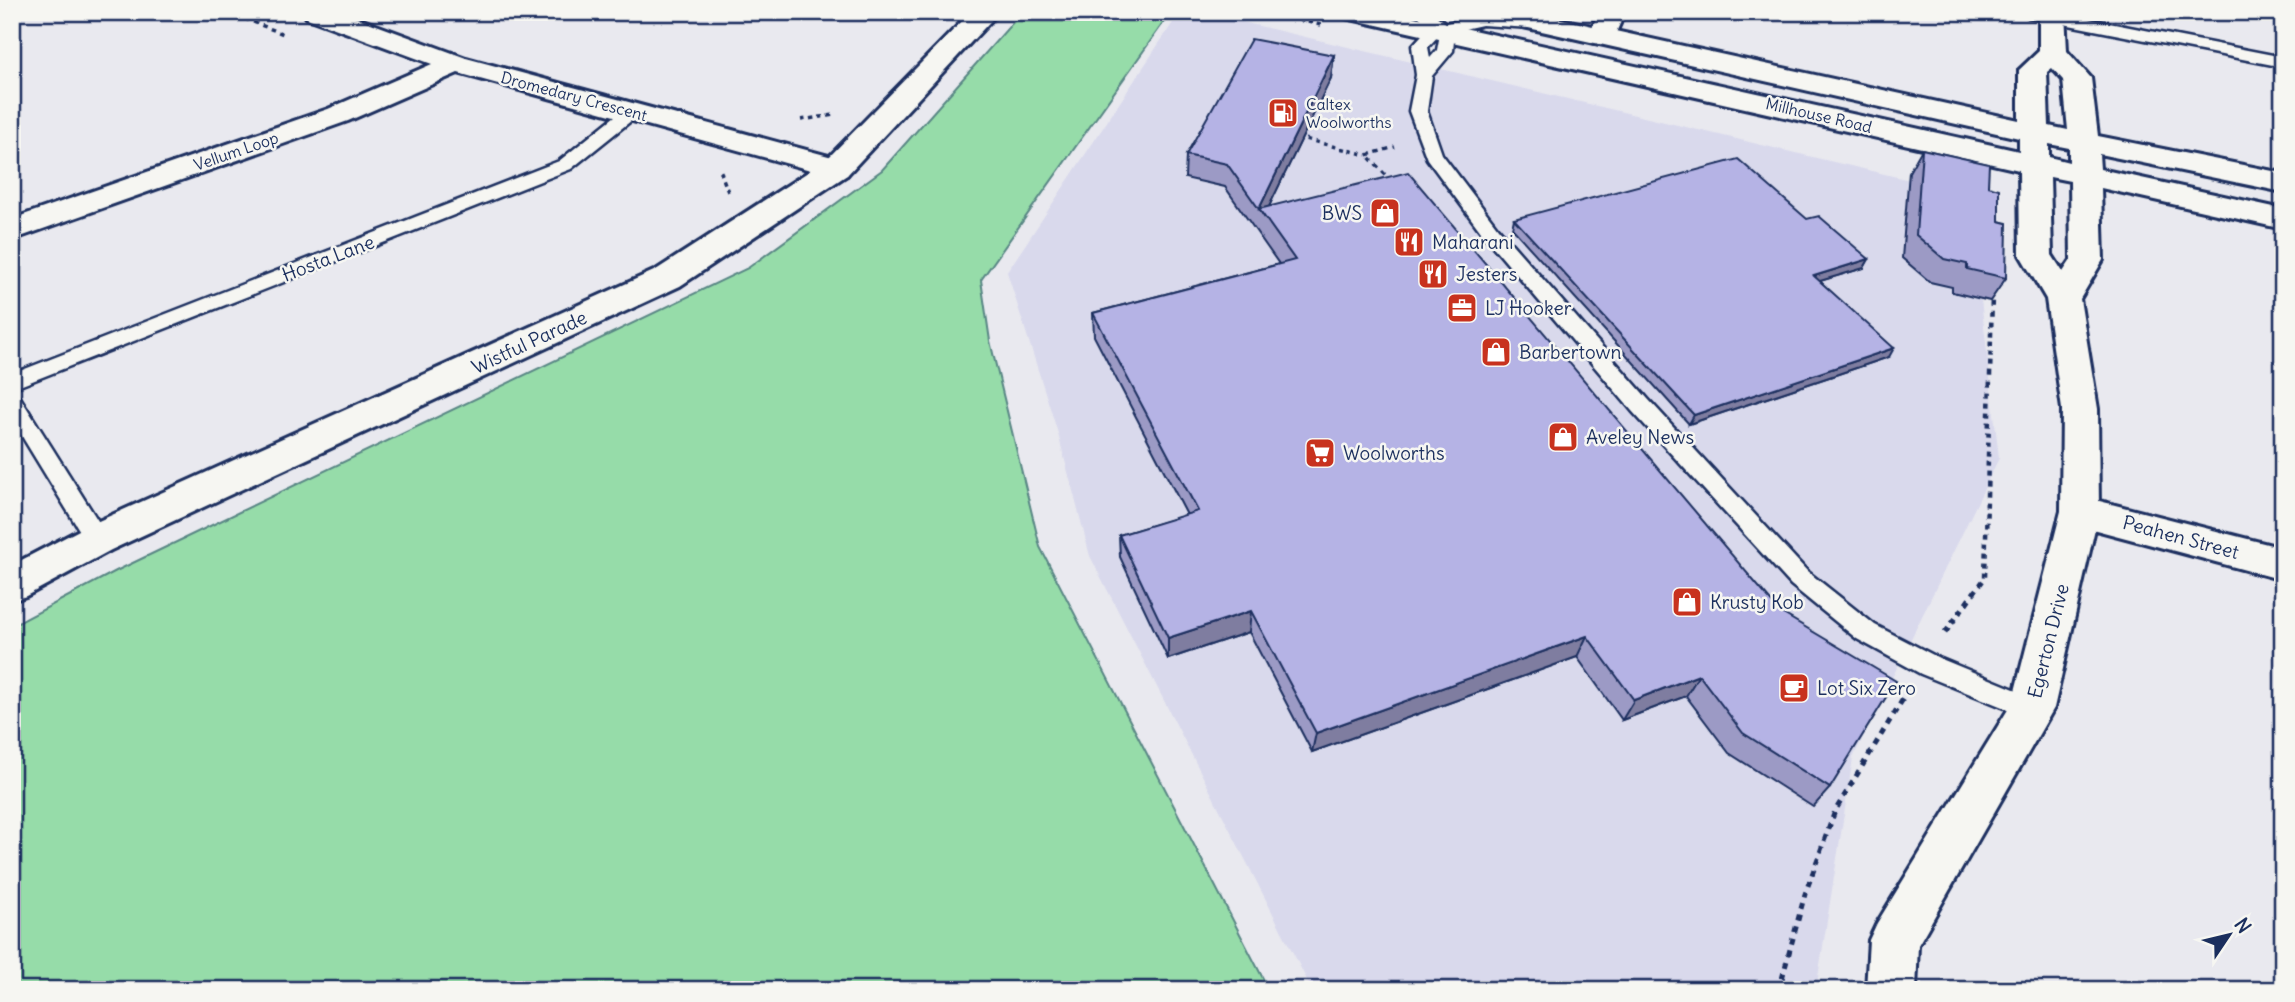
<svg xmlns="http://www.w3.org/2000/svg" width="2295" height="1002" font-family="Delius,sans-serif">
  <rect width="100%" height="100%" fill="#e9e9ef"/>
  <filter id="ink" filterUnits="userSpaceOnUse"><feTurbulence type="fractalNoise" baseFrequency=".0143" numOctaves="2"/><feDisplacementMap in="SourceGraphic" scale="14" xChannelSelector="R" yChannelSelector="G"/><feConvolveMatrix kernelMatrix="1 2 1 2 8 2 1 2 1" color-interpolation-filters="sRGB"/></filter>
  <g filter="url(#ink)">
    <polygon fill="#d9d9ec" points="1180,12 1200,12 1969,194 1999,458 1853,758 1816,990 1312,990 1090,556 1057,430 1007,272"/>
    <polygon fill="#96dca9" stroke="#588684" stroke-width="2" points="1022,12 1171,12 981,280 990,341 1040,547 1269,990 12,990 12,626 116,571 748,268 882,170"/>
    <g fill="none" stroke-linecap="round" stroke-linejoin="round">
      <g stroke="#1b2f5e" stroke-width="5">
        <g id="lane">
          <path d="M1413,12H1431L1446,23L1482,15L1537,20L1539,23L1531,28L1482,25L1455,31L1453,51L1432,76L1427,111L1442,154L1498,228L1648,399L1807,571L1875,625L1939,658L2041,700L2045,708L2041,716L2032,719L1921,674L1857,639L1791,585L1632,411L1484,236L1427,159L1409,111L1416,75L1412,46L1430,26ZM1440,34L1437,50L1430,58L1428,47Z"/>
          <polygon points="2020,12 2053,12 2283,57 2283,67 2028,17"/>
          <polygon points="631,107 637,108 640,112 637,116 571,169 12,389 12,374 559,161 625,108"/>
          <polygon points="12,394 20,397 105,532 109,539 105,546 97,548 89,546 12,420"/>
        </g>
      </g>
      <g stroke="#1b2f5e" stroke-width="6">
        <g id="street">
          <polygon points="303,12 341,12 466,58 847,161 851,168 847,175 836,177 458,73 348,121 12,240 12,219 328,109 432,64 307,18"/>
          <polygon points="1599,12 1625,12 1612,42 1602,44 1592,42 1588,36"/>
          <polygon points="2080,496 2283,548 2283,580 2066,522 2061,511 2066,500"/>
        </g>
      </g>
      <g stroke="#1b2f5e" stroke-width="6">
        <g id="secondary">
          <polygon points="971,12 999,12 847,175 680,286 111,550 26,596 12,601 12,565 83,528 656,270 825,161"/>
          <path d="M1342,12H1392L2019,151V138L1492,20L1483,18L1479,12H1529L2019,120V70L2039,51V12H2065L2067,51L2091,78L2098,136L2283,173V192L2099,154L2100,169L2283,209V229L2101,188L2103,260L2080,299L2098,409L2099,511L2054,708L1918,945L1916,990H1866L1869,940L1877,923L2012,703L2061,511L2062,409L2046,299L2020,255L2019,170L1355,20L1346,18ZM2052,68L2063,80L2068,130L2049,126L2047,72ZM2049,144L2069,148V162L2049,157ZM2050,177L2070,181L2071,260L2063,272L2052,255Z"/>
        </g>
      </g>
      <g stroke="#1b2f5e" stroke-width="3.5" stroke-dasharray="4.5 4.5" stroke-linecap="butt">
        <polyline points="228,12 286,35"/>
        <polyline points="1264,12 1321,25"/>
        <polyline points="801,120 834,115"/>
        <polyline points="1297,137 1367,155"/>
        <polyline points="723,172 721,173 728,192"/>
        <polyline points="1391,181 1367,155 1395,147"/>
      </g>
      <polyline stroke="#1b2f5e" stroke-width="4.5" stroke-dasharray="5 5" stroke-linecap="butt" points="1974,593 1985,578 1992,295"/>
      <g stroke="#1b2f5e" stroke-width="5" stroke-dasharray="6 6" stroke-linecap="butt">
        <polyline points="1945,633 1975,591"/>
        <polyline points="1779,990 1805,894 1835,811 1906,694"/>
      </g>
      <use href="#lane" fill="#f6f6f2" fill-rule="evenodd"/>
      <use href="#street" fill="#f6f6f2" fill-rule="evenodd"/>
      <use href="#secondary" fill="#f6f6f2" fill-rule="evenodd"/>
    </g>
    <g fill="#9c9ac5" stroke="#1b2f5e" stroke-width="2">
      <polygon points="1334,55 1331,78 1269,206 1830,788 1813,807 1729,753 1686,696 1622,720 1577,657 1312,752 1249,632 1168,659 1120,557 1119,535 1187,515 1094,336 1093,313 1279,264 1225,187 1185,178 1186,155"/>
      <polygon points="1922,149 1988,186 1999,221 2006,278 1990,301 1952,292 1952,287 1930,282 1902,258 1909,172"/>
      <polygon points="1514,219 1807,219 1869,259 1864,268 1820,281 1889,357 1689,424 1512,228"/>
    </g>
    <g fill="#7f7da0" stroke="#1b2f5e" stroke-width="2">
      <polygon points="1334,55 1331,78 1264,217 1259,209"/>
      <polygon points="1869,259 1864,268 1810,284 1814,276"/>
      <polygon points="1894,348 1889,357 1689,424 1694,415"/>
      <polygon points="1251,611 1249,632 1168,659 1168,638"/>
      <polygon points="1587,636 1577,657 1312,752 1316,733"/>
      <polygon points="1699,675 1686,696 1622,720 1634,700"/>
    </g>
    <g fill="#b5b3e5" stroke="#1b2f5e" stroke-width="2">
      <polygon points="1251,39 1334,55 1259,209 1408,172 1780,612 1896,681 1830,788 1743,733 1699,675 1634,700 1587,636 1316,733 1251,611 1168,638 1119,535 1198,511 1093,313 1295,260 1227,164 1186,155"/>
      <polygon points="1922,149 1989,164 1988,186 1999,189 1999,221 2007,223 2006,278 1967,269 1967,264 1944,259 1916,235"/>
      <polygon points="1738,159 1807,219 1819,216 1869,259 1814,276 1894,348 1694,415 1514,219"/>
    </g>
  </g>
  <defs>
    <g id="fuel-square" transform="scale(1.575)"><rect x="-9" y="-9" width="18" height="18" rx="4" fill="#c8321e" stroke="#f6f6f2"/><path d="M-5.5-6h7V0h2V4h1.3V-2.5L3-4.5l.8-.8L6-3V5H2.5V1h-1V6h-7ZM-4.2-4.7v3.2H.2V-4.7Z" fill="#fff"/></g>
    <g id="shop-square" transform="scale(1.575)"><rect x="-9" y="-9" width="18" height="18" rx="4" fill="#c8321e" stroke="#f6f6f2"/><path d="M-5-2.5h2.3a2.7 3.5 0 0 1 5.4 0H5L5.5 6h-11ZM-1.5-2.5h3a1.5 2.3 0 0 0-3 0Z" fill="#fff"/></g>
    <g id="restaurant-square" transform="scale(1.575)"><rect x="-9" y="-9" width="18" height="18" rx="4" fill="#c8321e" stroke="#f6f6f2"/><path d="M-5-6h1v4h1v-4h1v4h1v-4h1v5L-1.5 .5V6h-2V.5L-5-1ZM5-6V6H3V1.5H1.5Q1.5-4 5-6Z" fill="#fff"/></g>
    <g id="office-square" transform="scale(1.575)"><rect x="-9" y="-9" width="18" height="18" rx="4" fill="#c8321e" stroke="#f6f6f2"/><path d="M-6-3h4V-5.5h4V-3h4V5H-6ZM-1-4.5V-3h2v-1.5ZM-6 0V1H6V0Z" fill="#fff"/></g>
    <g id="supermarket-square" transform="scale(1.575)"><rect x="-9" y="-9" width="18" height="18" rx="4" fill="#c8321e" stroke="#f6f6f2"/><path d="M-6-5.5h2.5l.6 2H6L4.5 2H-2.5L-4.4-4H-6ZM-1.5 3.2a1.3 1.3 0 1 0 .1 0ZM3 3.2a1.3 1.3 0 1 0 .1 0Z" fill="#fff"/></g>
    <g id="cafe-square" transform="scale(1.575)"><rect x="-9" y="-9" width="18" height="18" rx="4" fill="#c8321e" stroke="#f6f6f2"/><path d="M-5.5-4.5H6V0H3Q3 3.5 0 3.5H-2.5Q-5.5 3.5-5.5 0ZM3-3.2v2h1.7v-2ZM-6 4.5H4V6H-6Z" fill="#fff"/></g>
  </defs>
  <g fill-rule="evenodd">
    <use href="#fuel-square" x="1283" y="113"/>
    <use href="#shop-square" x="1385" y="213"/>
    <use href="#restaurant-square" x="1409" y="242"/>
    <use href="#restaurant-square" x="1433" y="274"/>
    <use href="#office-square" x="1462" y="308"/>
    <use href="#shop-square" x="1496" y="352"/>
    <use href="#shop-square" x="1563" y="437"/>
    <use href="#supermarket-square" x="1320" y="453"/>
    <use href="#shop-square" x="1687" y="602"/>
    <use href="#cafe-square" x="1794" y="688"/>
  </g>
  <g text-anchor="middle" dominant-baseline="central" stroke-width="5" stroke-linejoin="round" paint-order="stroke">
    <g font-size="16" fill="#1b2f5e" stroke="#f6f6f2">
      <text transform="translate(574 96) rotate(15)">Dromedary Crescent</text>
      <text transform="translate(1819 115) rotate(13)">Millhouse Road</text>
      <text transform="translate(236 151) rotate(-19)">Vellum Loop</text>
    </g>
    <g font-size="16" fill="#1b2f5e" stroke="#f6f6f2" text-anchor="start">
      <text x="1306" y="104">Caltex<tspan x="1306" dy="18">Woolworths</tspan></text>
    </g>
    <g font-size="19" fill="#1b2f5e" stroke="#f6f6f2" text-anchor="start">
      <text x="1362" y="213" text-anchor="end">BWS</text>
      <text x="1432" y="242">Maharani</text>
      <text x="1456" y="274">Jesters</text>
      <text x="1485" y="308">LJ Hooker</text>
      <text x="1519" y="352">Barbertown</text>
      <text x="1586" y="437">Aveley News</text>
      <text x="1343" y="453">Woolworths</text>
      <text x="1710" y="602">Krusty Kob</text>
      <text x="1817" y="688">Lot Six Zero</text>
    </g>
    <g font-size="19" fill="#1b2f5e" stroke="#f6f6f2">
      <text transform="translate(328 258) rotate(-21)">Hosta Lane</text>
      <text transform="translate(529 342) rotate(-25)">Wistful Parade</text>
      <text transform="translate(2181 537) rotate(15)">Peahen Street</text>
      <text transform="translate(2048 641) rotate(-76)">Egerton Drive</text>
    </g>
  </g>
  <rect width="2295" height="1002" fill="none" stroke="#f6f6f2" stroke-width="42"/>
  <rect x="21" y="21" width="2253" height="960" fill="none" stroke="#1b2f5e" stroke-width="2.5" filter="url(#ink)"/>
  <g transform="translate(2229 935) rotate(55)" stroke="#f6f6f2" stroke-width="5" paint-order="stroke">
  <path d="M0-5L12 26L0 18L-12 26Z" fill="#1b2f5e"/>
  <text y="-10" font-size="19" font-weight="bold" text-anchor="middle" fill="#1b2f5e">N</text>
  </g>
</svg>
